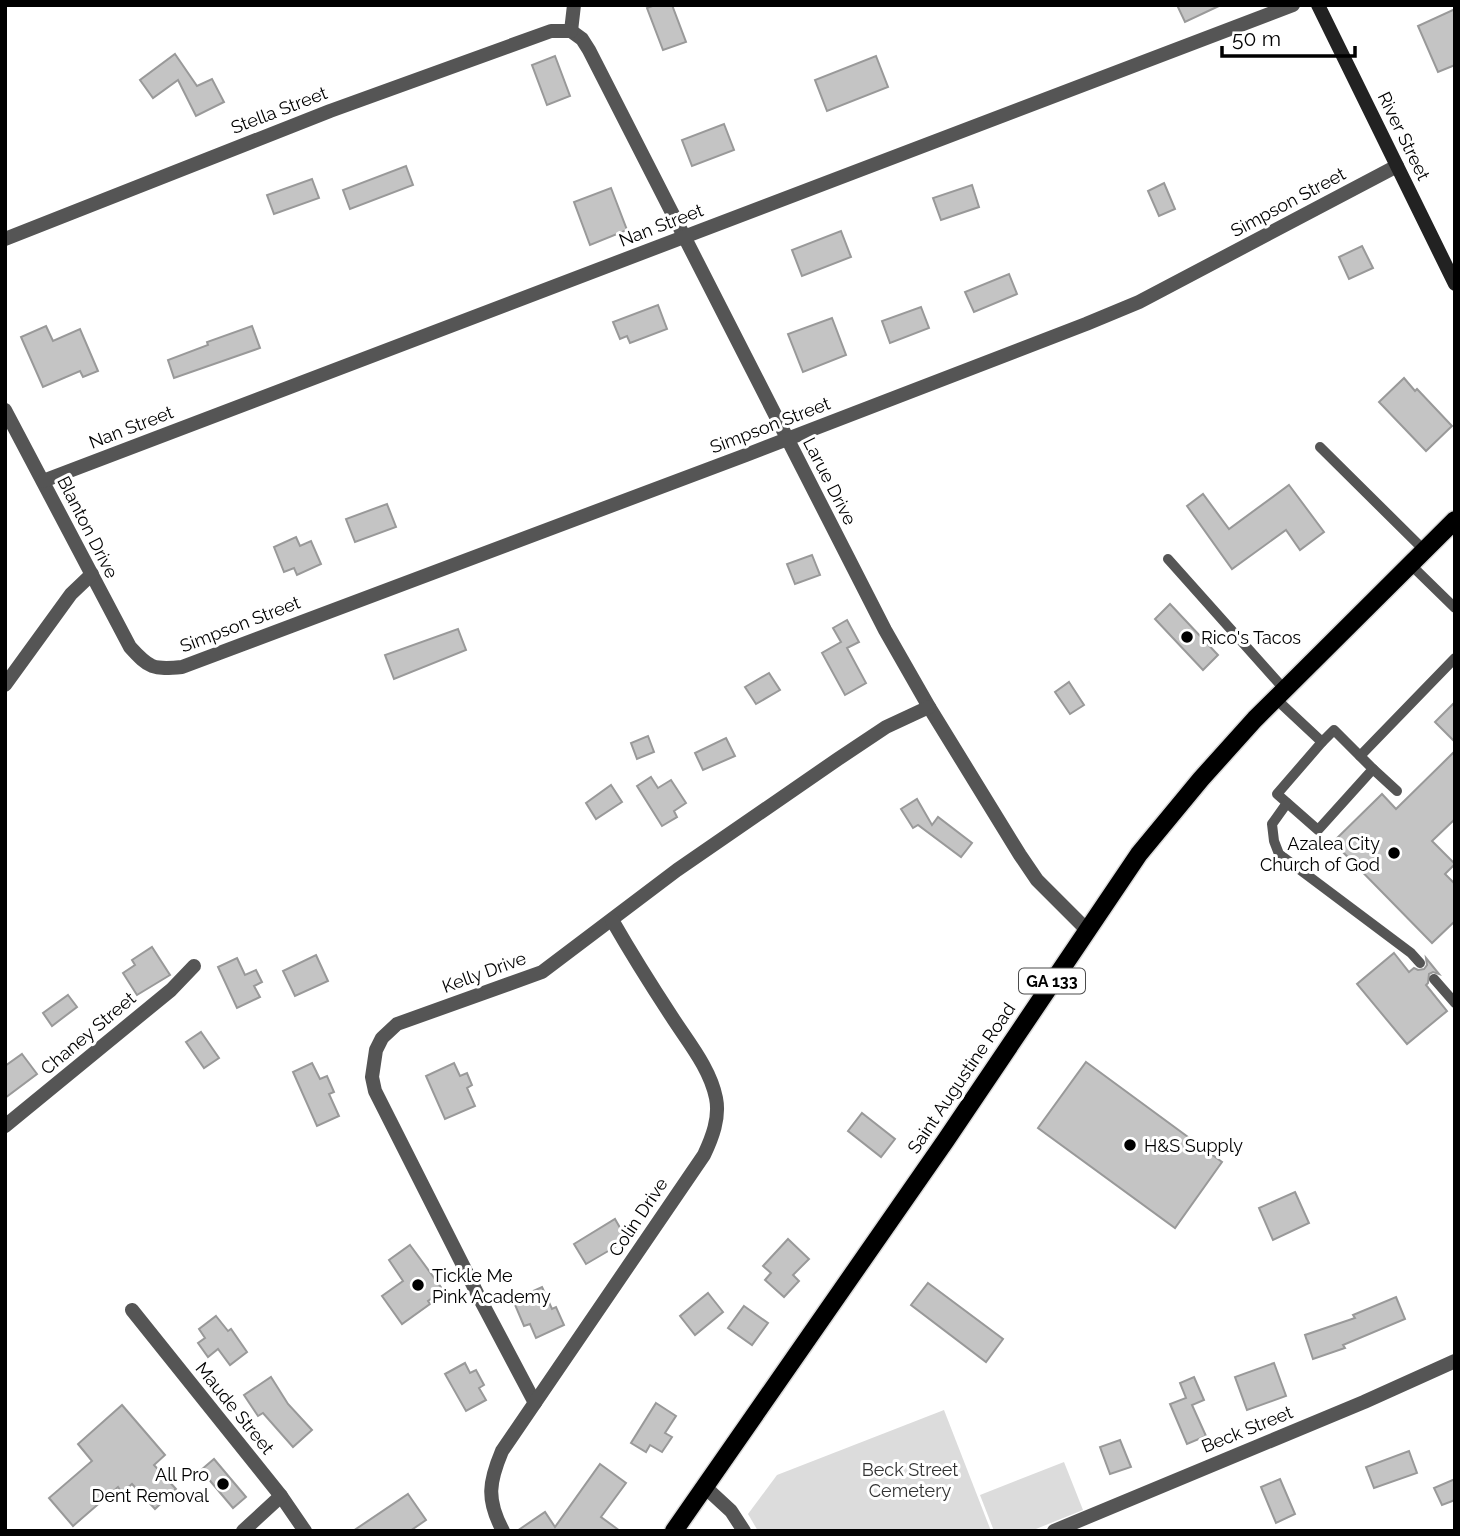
<svg xmlns="http://www.w3.org/2000/svg" width="1460" height="1536" font-family="Raleway,sans-serif">
  <rect width="100%" height="100%" fill="#fff"/>
  <g fill="#dcdcdc">
    <polygon points="944,1410 991,1531 758,1531 748,1514 777,1475"/>
    <polygon points="1064,1462 1083,1510 1031,1531 994,1531 980,1495"/>
  </g>
  <g fill="#c4c4c4" stroke="#999" stroke-width="2">
    <polygon points="655,5 672,5 686,42 663,50 647,8"/>
    <polygon points="1177,5 1221,5 1185,22"/>
    <polygon points="1455,9 1455,65 1438,72 1418,26"/>
    <polygon points="175,54 197,86 212,79 224,102 196,116 178,80 153,98 140,80"/>
    <polygon points="555,56 570,96 547,105 532,65"/>
    <polygon points="876,56 888,87 827,111 815,80"/>
    <polygon points="724,124 734,150 692,166 682,140"/>
    <polygon points="406,166 413,185 350,209 343,190"/>
    <polygon points="312,179 319,198 274,214 267,195"/>
    <polygon points="1164,183 1175,209 1159,216 1148,191"/>
    <polygon points="972,185 979,207 941,220 933,198"/>
    <polygon points="611,188 627,230 590,245 574,202"/>
    <polygon points="841,231 851,257 802,276 792,250"/>
    <polygon points="1362,246 1373,268 1349,279 1339,257"/>
    <polygon points="1009,274 1017,294 974,312 965,292"/>
    <polygon points="658,305 667,329 630,343 627,336 620,339 613,322"/>
    <polygon points="921,307 929,328 890,343 882,321"/>
    <polygon points="832,318 846,355 803,372 788,334"/>
    <polygon points="46,326 53,341 80,329 98,371 83,377 80,371 43,387 21,337"/>
    <polygon points="252,326 260,348 174,378 168,360 208,345 207,342"/>
    <polygon points="1404,378 1415,391 1417,389 1452,426 1426,451 1379,402"/>
    <polygon points="1289,485 1324,532 1300,550 1286,530 1232,569 1187,506 1203,494 1229,529"/>
    <polygon points="387,504 396,527 355,542 346,519"/>
    <polygon points="296,537 300,546 311,541 321,564 297,575 294,568 284,572 274,547"/>
    <polygon points="812,555 820,575 795,584 787,564"/>
    <polygon points="1170,604 1218,655 1203,670 1155,619"/>
    <polygon points="847,620 859,642 847,648 866,683 845,695 822,653 841,642 833,628"/>
    <polygon points="458,629 466,650 394,679 385,655"/>
    <polygon points="769,673 780,690 756,704 745,687"/>
    <polygon points="1069,682 1084,705 1070,714 1055,692"/>
    <polygon points="1455,702 1455,742 1435,722"/>
    <polygon points="648,736 654,752 637,759 631,743"/>
    <polygon points="726,738 735,756 703,770 695,753"/>
    <polygon points="1455,751 1455,819 1432,841 1455,864 1445,874 1455,884 1455,921 1432,943 1333,842 1382,794 1396,809"/>
    <polygon points="651,777 658,788 671,780 686,803 674,811 677,817 662,826 637,786"/>
    <polygon points="611,785 622,802 596,819 586,803"/>
    <polygon points="917,799 932,825 938,817 972,843 961,857 918,825 913,828 901,809"/>
    <polygon points="152,947 170,975 137,995 123,973 135,965 132,960"/>
    <polygon points="1394,953 1409,972 1414,968 1418,970 1424,969 1427,965 1426,958 1439,974 1433,972 1429,974 1428,983 1426,985 1447,1011 1407,1044 1357,984"/>
    <polygon points="316,955 328,981 295,996 283,971"/>
    <polygon points="237,958 245,975 256,970 262,982 254,986 260,997 237,1008 218,967"/>
    <polygon points="68,995 77,1007 52,1026 43,1013"/>
    <polygon points="201,1032 219,1058 204,1068 186,1042"/>
    <polygon points="22,1054 37,1074 5,1098 5,1066"/>
    <polygon points="1086,1062 1222,1162 1175,1228 1038,1128"/>
    <polygon points="312,1063 320,1079 327,1076 334,1092 329,1094 339,1116 317,1126 293,1072"/>
    <polygon points="454,1063 460,1076 467,1073 472,1085 467,1088 475,1106 445,1119 426,1076"/>
    <polygon points="862,1113 895,1139 881,1157 848,1131"/>
    <polygon points="1295,1192 1309,1223 1273,1240 1259,1208"/>
    <polygon points="615,1219 627,1240 586,1264 574,1244"/>
    <polygon points="788,1239 809,1259 793,1275 799,1281 784,1297 765,1280 771,1273 763,1266"/>
    <polygon points="410,1245 443,1290 428,1301 430,1304 402,1324 382,1296 403,1281 389,1260"/>
    <polygon points="928,1283 1003,1339 986,1362 911,1305"/>
    <polygon points="542,1287 552,1309 556,1307 564,1325 536,1338 530,1324 524,1326 513,1300"/>
    <polygon points="708,1293 723,1312 695,1335 680,1316"/>
    <polygon points="1396,1297 1405,1319 1343,1345 1345,1348 1313,1359 1305,1335 1355,1318 1353,1315"/>
    <polygon points="744,1306 768,1323 752,1345 728,1328"/>
    <polygon points="216,1316 228,1331 231,1329 247,1352 230,1365 218,1349 208,1357 198,1343 205,1338 199,1329"/>
    <polygon points="465,1363 470,1373 476,1370 484,1385 479,1388 486,1400 466,1411 445,1374"/>
    <polygon points="1274,1363 1286,1396 1247,1410 1235,1377"/>
    <polygon points="271,1377 288,1404 312,1430 293,1447 263,1413 258,1416 244,1395"/>
    <polygon points="1194,1377 1204,1400 1192,1405 1206,1436 1187,1444 1170,1404 1186,1398 1180,1383"/>
    <polygon points="656,1403 676,1416 665,1433 672,1437 662,1452 650,1445 646,1452 631,1443"/>
    <polygon points="122,1405 165,1455 154,1465 176,1489 155,1509 132,1484 122,1493 118,1487 73,1526 49,1498 92,1461 78,1444"/>
    <polygon points="1120,1440 1131,1467 1110,1474 1100,1447"/>
    <polygon points="1409,1451 1417,1473 1374,1488 1366,1467"/>
    <polygon points="214,1459 246,1497 233,1508 201,1470"/>
    <polygon points="600,1464 626,1483 601,1517 620,1531 517,1531 545,1512 555,1527"/>
    <polygon points="1280,1479 1295,1514 1276,1523 1261,1487"/>
    <polygon points="1455,1479 1455,1500 1442,1505 1434,1488"/>
    <polygon points="408,1494 426,1520 410,1531 353,1531"/>
  </g>
  <g fill="none" stroke-linecap="round" stroke-linejoin="round">
    <g stroke="#dbdbdb" stroke-width="21">
      <polyline id="primary" points="674,1531 946,1140 1139,854 1201,779 1255,719 1455,520"/>
    </g>
    <g stroke="#555" stroke-width="10">
      <polyline points="1320,447 1424,550"/>
      <polyline points="1168,559 1285,690"/>
      <polyline points="1410,564 1455,608"/>
      <polyline points="1276,699 1322,742 1277,794 1318,830 1373,769 1397,791"/>
      <polyline points="1322,742 1334,730 1373,769"/>
      <polyline points="1360,756 1455,658"/>
      <polyline points="1287,803 1272,824 1274,841 1279,854 1411,953 1420,963"/>
      <polyline points="1434,979 1455,1003"/>
    </g>
    <g stroke="#555" stroke-width="14">
      <polyline points="571,31 582,39 589,50 885,630 929,707 1020,855 1037,880 1087,930"/>
      <polyline points="571,31 574,5"/>
      <polyline points="5,239 330,111 551,31 571,31"/>
      <path d="M5,410L130,647C149,668 153,670 182,667L746,455L1086,324L1139,302L1397,166"/>
      <polyline points="43,481 1293,5"/>
      <polyline points="5,685 71,594 92,574"/>
      <polyline points="5,1126 171,990 194,966"/>
      <polyline points="132,1310 281,1496 305,1531"/>
      <polyline points="535,1403 481,1301 375,1091 372,1077 376,1050 382,1038 397,1024 542,972 677,870 838,759 886,727 929,707"/>
      <polyline points="705,1487 731,1511 744,1531"/>
      <polyline points="243,1531 281,1496"/>
      <path d="M503,1531C486,1499 489,1482 502,1451L704,1155C712,1138 720,1118 716,1098C710,1068 688,1042 672,1017C651,985 631,953 612,920"/>
      <polyline points="1054,1531 1364,1402 1455,1361"/>
    </g>
    <polyline stroke="#222" stroke-width="14" points="1318,5 1455,284"/>
    <use href="#primary" stroke="#000" stroke-width="18"/>
  </g>
  <g fill="#000" stroke="#fff" stroke-width="2.5">
    <circle cx="1187" cy="637" r="7"/>
    <circle cx="1394" cy="853" r="7"/>
    <circle cx="1130" cy="1145" r="7"/>
    <circle cx="418" cy="1285" r="7"/>
    <circle cx="223" cy="1484" r="7"/>
  </g>
  <g text-anchor="middle" dominant-baseline="central" stroke-width="6" stroke-linejoin="round" paint-order="stroke">
    <rect fill="#fff" stroke="#4c4c4c" stroke-width="2" x="1019" y="968.5" width="66" height="25" rx="5"/>
    <g font-size="16" font-weight="bold" fill="#000">
      <text x="1052" y="981">GA 133</text>
    </g>
    <g font-size="18" fill="#000" stroke="#fff">
      <text transform="translate(279 110) rotate(-21)">Stella Street</text>
      <text transform="translate(1404 136) rotate(64)">River Street</text>
      <text transform="translate(1288 202) rotate(-28)">Simpson Street</text>
      <text transform="translate(661 225) rotate(-21)">Nan Street</text>
      <text transform="translate(770 425) rotate(-21)">Simpson Street</text>
      <text transform="translate(131 427) rotate(-21)">Nan Street</text>
      <text transform="translate(830 481) rotate(63)">Larue Drive</text>
      <text transform="translate(88 527) rotate(63)">Blanton Drive</text>
      <text transform="translate(240 624) rotate(-21)">Simpson Street</text>
      <text transform="translate(484 972) rotate(-20)">Kelly Drive</text>
      <text transform="translate(88 1033) rotate(-40)">Chaney Street</text>
      <text transform="translate(961 1078) rotate(-56)">Saint Augustine Road</text>
      <text transform="translate(638 1217) rotate(-56)">Colin Drive</text>
      <text transform="translate(235 1408) rotate(51)">Maude Street</text>
      <text transform="translate(1247 1429) rotate(-22)">Beck Street</text>
    </g>
    <g font-size="18" fill="#000" stroke="#fff" text-anchor="start">
      <text x="1201" y="637">Rico's Tacos</text>
      <text x="1380" y="843" text-anchor="end">Azalea City<tspan x="1380" dy="21">Church of God</tspan></text>
      <text x="1144" y="1145">H&amp;S Supply</text>
      <text x="432" y="1275">Tickle Me<tspan x="432" dy="21">Pink Academy</tspan></text>
      <text x="209" y="1474" text-anchor="end">All Pro<tspan x="209" dy="21">Dent Removal</tspan></text>
    </g>
    <g font-size="18" fill="#333" stroke="#fff">
      <text x="910" y="1469">Beck Street<tspan x="910" dy="21">Cemetery</tspan></text>
    </g>
  </g>
  <rect width="1460" height="1536" fill="none" stroke="#000000" stroke-width="14"/>
  <path d="M1222 46v10h133v-10" fill="none" stroke="#000000" stroke-width="3.5"/>
  <text x="1232" y="46" font-size="21" fill="#000000" stroke="#ffffff" stroke-width="5" paint-order="stroke">50 m</text>
</svg>
